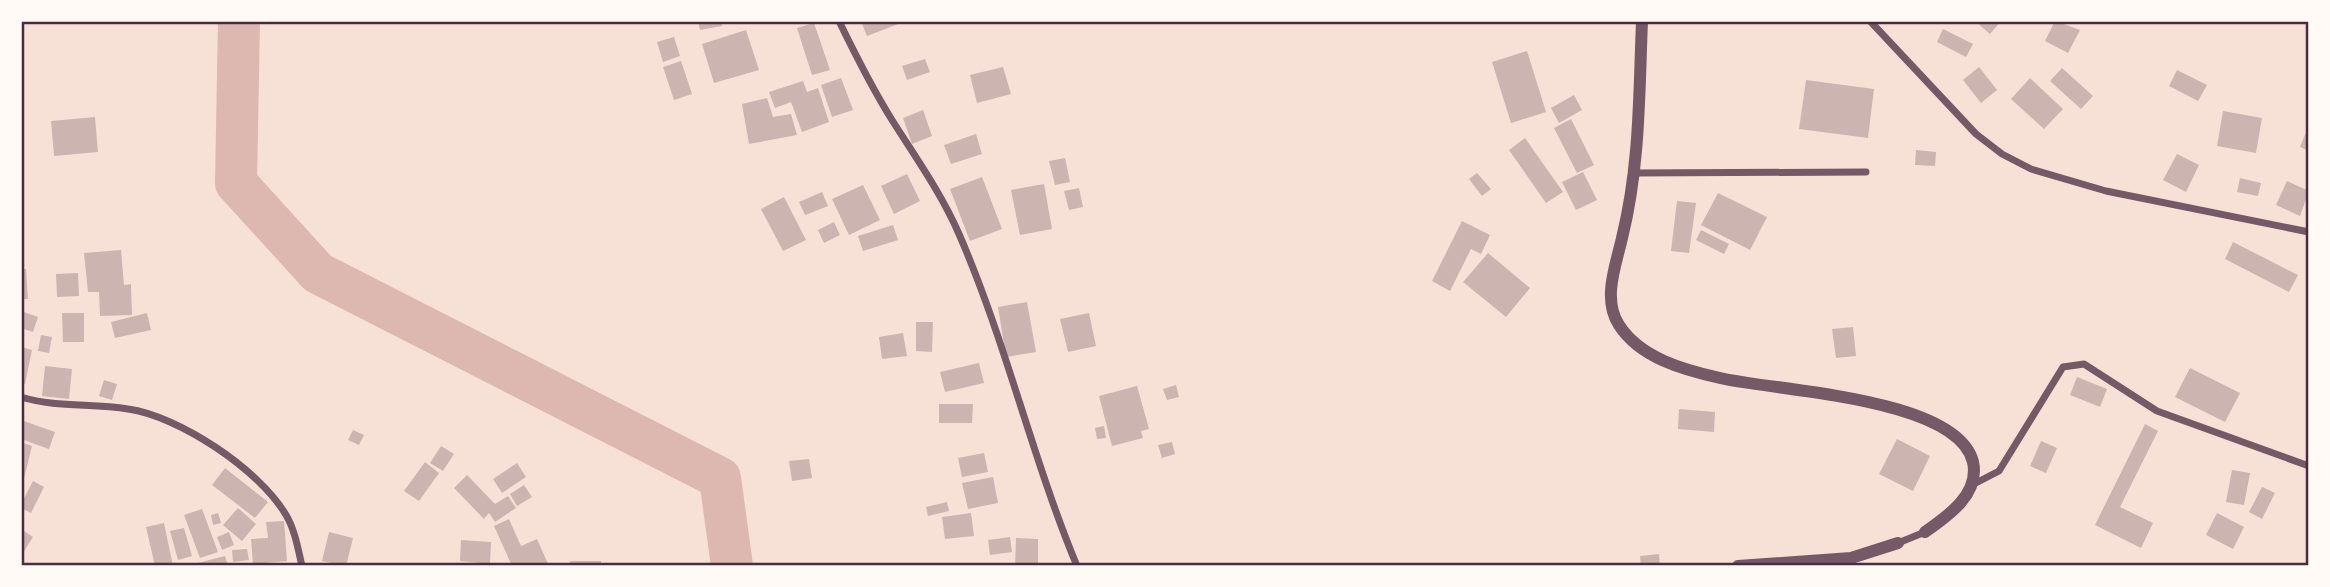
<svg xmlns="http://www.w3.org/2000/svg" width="2330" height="587" font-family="'Zilla Slab',serif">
  <rect width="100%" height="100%" fill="#f7e1d7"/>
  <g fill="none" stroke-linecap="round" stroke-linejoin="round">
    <polyline stroke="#dcb8b0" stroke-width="42" points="239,21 236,183 318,273 720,478 732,566"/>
  </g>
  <g fill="#ccb4b1">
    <polygon points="698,21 721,21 722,26 700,30"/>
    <polygon points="861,21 906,21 867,36"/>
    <polygon points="1975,21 2001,21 1990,34"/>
    <polygon points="2055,21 2080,30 2068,53 2045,41"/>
    <polygon points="814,23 830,70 812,75 797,28"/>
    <polygon points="1943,29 1973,44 1966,57 1937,42"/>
    <polygon points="746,30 759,70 714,83 702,44"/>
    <polygon points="674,37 680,56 663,62 657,42"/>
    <polygon points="1527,51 1546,112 1511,123 1492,62"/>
    <polygon points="925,59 930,72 907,80 902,66"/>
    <polygon points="681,61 692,94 674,100 663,67"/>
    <polygon points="1003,67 1011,94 977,103 970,75"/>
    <polygon points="1979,67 1997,90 1981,103 1963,80"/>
    <polygon points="2062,68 2093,96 2081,109 2050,81"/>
    <polygon points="2177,70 2207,85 2198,101 2169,86"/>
    <polygon points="841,78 853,110 832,117 821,85"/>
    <polygon points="2030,78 2063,109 2044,129 2011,99"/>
    <polygon points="1806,80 1874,89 1868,138 1799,129"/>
    <polygon points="803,81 807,92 818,88 829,122 802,132 791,102 775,108 769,92"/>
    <polygon points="1574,95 1582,110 1559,123 1551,108"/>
    <polygon points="767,98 773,117 791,114 797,135 749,144 742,104"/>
    <polygon points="923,110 932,136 912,144 903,118"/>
    <polygon points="2223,111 2262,118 2256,153 2217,146"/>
    <polygon points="95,117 98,152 54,156 51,121"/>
    <polygon points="1571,119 1594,165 1577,173 1554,128"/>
    <polygon points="2309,125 2309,151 2300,147"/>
    <polygon points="976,134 982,154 951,164 944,145"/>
    <polygon points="1525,138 1563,192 1546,203 1509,150"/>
    <polygon points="1916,150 1936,152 1935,166 1915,165"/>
    <polygon points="2177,154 2199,165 2186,192 2163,180"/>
    <polygon points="1065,158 1070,182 1055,185 1049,161"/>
    <polygon points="1583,172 1597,200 1576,210 1562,182"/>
    <polygon points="1477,173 1491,189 1482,196 1469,179"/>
    <polygon points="907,174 920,201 894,214 881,186"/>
    <polygon points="982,177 1002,229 970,241 950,189"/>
    <polygon points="2240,178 2261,183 2258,196 2237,192"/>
    <polygon points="2287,181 2309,191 2300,216 2276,205"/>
    <polygon points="1044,184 1052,229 1020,235 1011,190"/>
    <polygon points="863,185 880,220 849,235 832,199"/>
    <polygon points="1079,188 1083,207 1069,210 1064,191"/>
    <polygon points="822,192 828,206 805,215 799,202"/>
    <polygon points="1718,193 1767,217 1750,250 1701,225"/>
    <polygon points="784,197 806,240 783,251 761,209"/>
    <polygon points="1677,201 1696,203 1689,253 1671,251"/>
    <polygon points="1462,221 1490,235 1481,254 1471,249 1450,291 1432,281"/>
    <polygon points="834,222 840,235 824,243 818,230"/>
    <polygon points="893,225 898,240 863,251 858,236"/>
    <polygon points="1701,230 1729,244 1724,254 1696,240"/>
    <polygon points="2233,242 2298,275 2289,292 2225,259"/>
    <polygon points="121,250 124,285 131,284 132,315 100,316 99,292 88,292 84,253"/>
    <polygon points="1488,253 1530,288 1506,317 1463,282"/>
    <polygon points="21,269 26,269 28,299 21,299"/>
    <polygon points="78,273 79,296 57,297 56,274"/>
    <polygon points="1027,302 1036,352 1006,357 998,307"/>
    <polygon points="21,311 38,317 33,332 21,328"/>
    <polygon points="62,313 84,313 84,342 63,342"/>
    <polygon points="147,313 151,330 115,338 111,322"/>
    <polygon points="1089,313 1096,346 1068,352 1060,319"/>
    <polygon points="916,322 933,322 932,352 916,351"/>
    <polygon points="1853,327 1856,356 1836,358 1832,329"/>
    <polygon points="903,333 907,356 882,359 879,337"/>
    <polygon points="41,335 52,337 49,353 38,351"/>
    <polygon points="21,347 32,350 25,384 21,383"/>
    <polygon points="979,363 984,383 945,392 940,372"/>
    <polygon points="45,366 72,369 69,399 42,396"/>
    <polygon points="2190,368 2240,393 2225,422 2175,397"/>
    <polygon points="2077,377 2107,389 2100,407 2070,395"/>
    <polygon points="104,380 117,384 112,400 99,396"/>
    <polygon points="1176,385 1179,397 1167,400 1163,389"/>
    <polygon points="1137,386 1149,429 1141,431 1143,438 1112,446 1099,396"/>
    <polygon points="939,404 973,404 972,423 939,423"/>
    <polygon points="1679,409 1715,412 1714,432 1678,429"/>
    <polygon points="21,420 55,432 49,449 21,439"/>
    <polygon points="2145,424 2158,431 2120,507 2153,523 2141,548 2095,525"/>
    <polygon points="1104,426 1106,438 1097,439 1095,428"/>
    <polygon points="353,430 364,435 359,445 348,440"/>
    <polygon points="1897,439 1930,456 1913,491 1879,474"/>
    <polygon points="2041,441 2057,448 2046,473 2030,466"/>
    <polygon points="21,442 32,446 22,487 21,487"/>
    <polygon points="1172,442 1175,454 1162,458 1158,445"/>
    <polygon points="441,446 454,454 443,471 430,463"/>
    <polygon points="984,453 988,472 962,477 958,458"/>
    <polygon points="809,459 812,478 792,481 789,461"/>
    <polygon points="425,462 439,473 419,501 404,491"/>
    <polygon points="517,463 526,477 502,493 493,479"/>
    <polygon points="225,468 268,502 255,518 212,485"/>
    <polygon points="2232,470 2250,473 2244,505 2226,502"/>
    <polygon points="467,475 495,504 508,496 516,508 495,522 489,513 484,519 454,488"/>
    <polygon points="993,477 998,503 968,509 962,483"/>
    <polygon points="33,481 44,487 31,513 21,508 21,504"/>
    <polygon points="524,485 532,497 517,506 510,494"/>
    <polygon points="2262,487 2275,493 2262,519 2249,512"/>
    <polygon points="947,502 949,511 928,516 926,507"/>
    <polygon points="238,508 256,524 242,541 223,525"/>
    <polygon points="202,509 218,552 200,558 184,515"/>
    <polygon points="218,513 221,523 213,525 211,515"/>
    <polygon points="971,513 974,536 945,539 942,517"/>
    <polygon points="2217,513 2244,527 2233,549 2206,535"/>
    <polygon points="509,519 521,546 537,539 549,566 512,566 494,526"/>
    <polygon points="284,521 287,561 253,564 251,539 268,538 266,522"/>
    <polygon points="164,523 173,566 155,566 146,527"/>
    <polygon points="184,528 192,556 178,560 170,531"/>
    <polygon points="21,529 33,537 21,556"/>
    <polygon points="229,532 234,545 222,550 217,537"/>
    <polygon points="329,532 353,538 346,566 322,561"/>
    <polygon points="1010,537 1012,552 990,555 988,540"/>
    <polygon points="1016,538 1038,539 1038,566 1015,566"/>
    <polygon points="461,540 491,542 490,564 460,561"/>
    <polygon points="247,549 249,560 233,562 232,550"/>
    <polygon points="1659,554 1660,566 1641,566 1640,556"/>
    <polygon points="225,556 228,566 190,566 190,565"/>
    <rect x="570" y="561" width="31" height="5"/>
  </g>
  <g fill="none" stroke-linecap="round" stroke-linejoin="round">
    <g stroke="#755966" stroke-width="7">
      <path d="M839,21C855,54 872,88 892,120C916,158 941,193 959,234C1006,342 1032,458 1077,566"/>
      <polyline points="1870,21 1976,134 2002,154 2031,169 2106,191 2309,232"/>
      <polyline points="1636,173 1866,172"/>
      <path d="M21,397C57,408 91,403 128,409C179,416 260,470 286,515C295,530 298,549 302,566"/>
      <polyline points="1972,485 1999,471 2063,367 2084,364 2157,411 2309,466"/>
      <polyline points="1898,543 1925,532"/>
    </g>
    <g stroke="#755966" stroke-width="12">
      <path d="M1642,21C1639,94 1640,166 1622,238C1616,265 1602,299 1619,325C1640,358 1684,370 1720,378C1775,391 1957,397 1973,462C1980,494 1948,516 1925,532"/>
      <polyline points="1738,566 1851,558 1898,543"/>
    </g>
  </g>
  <rect width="2330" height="587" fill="none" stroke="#fffaf5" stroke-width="46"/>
  <rect x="23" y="23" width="2284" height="541" fill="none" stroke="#4a2c40" stroke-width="2.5"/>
</svg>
